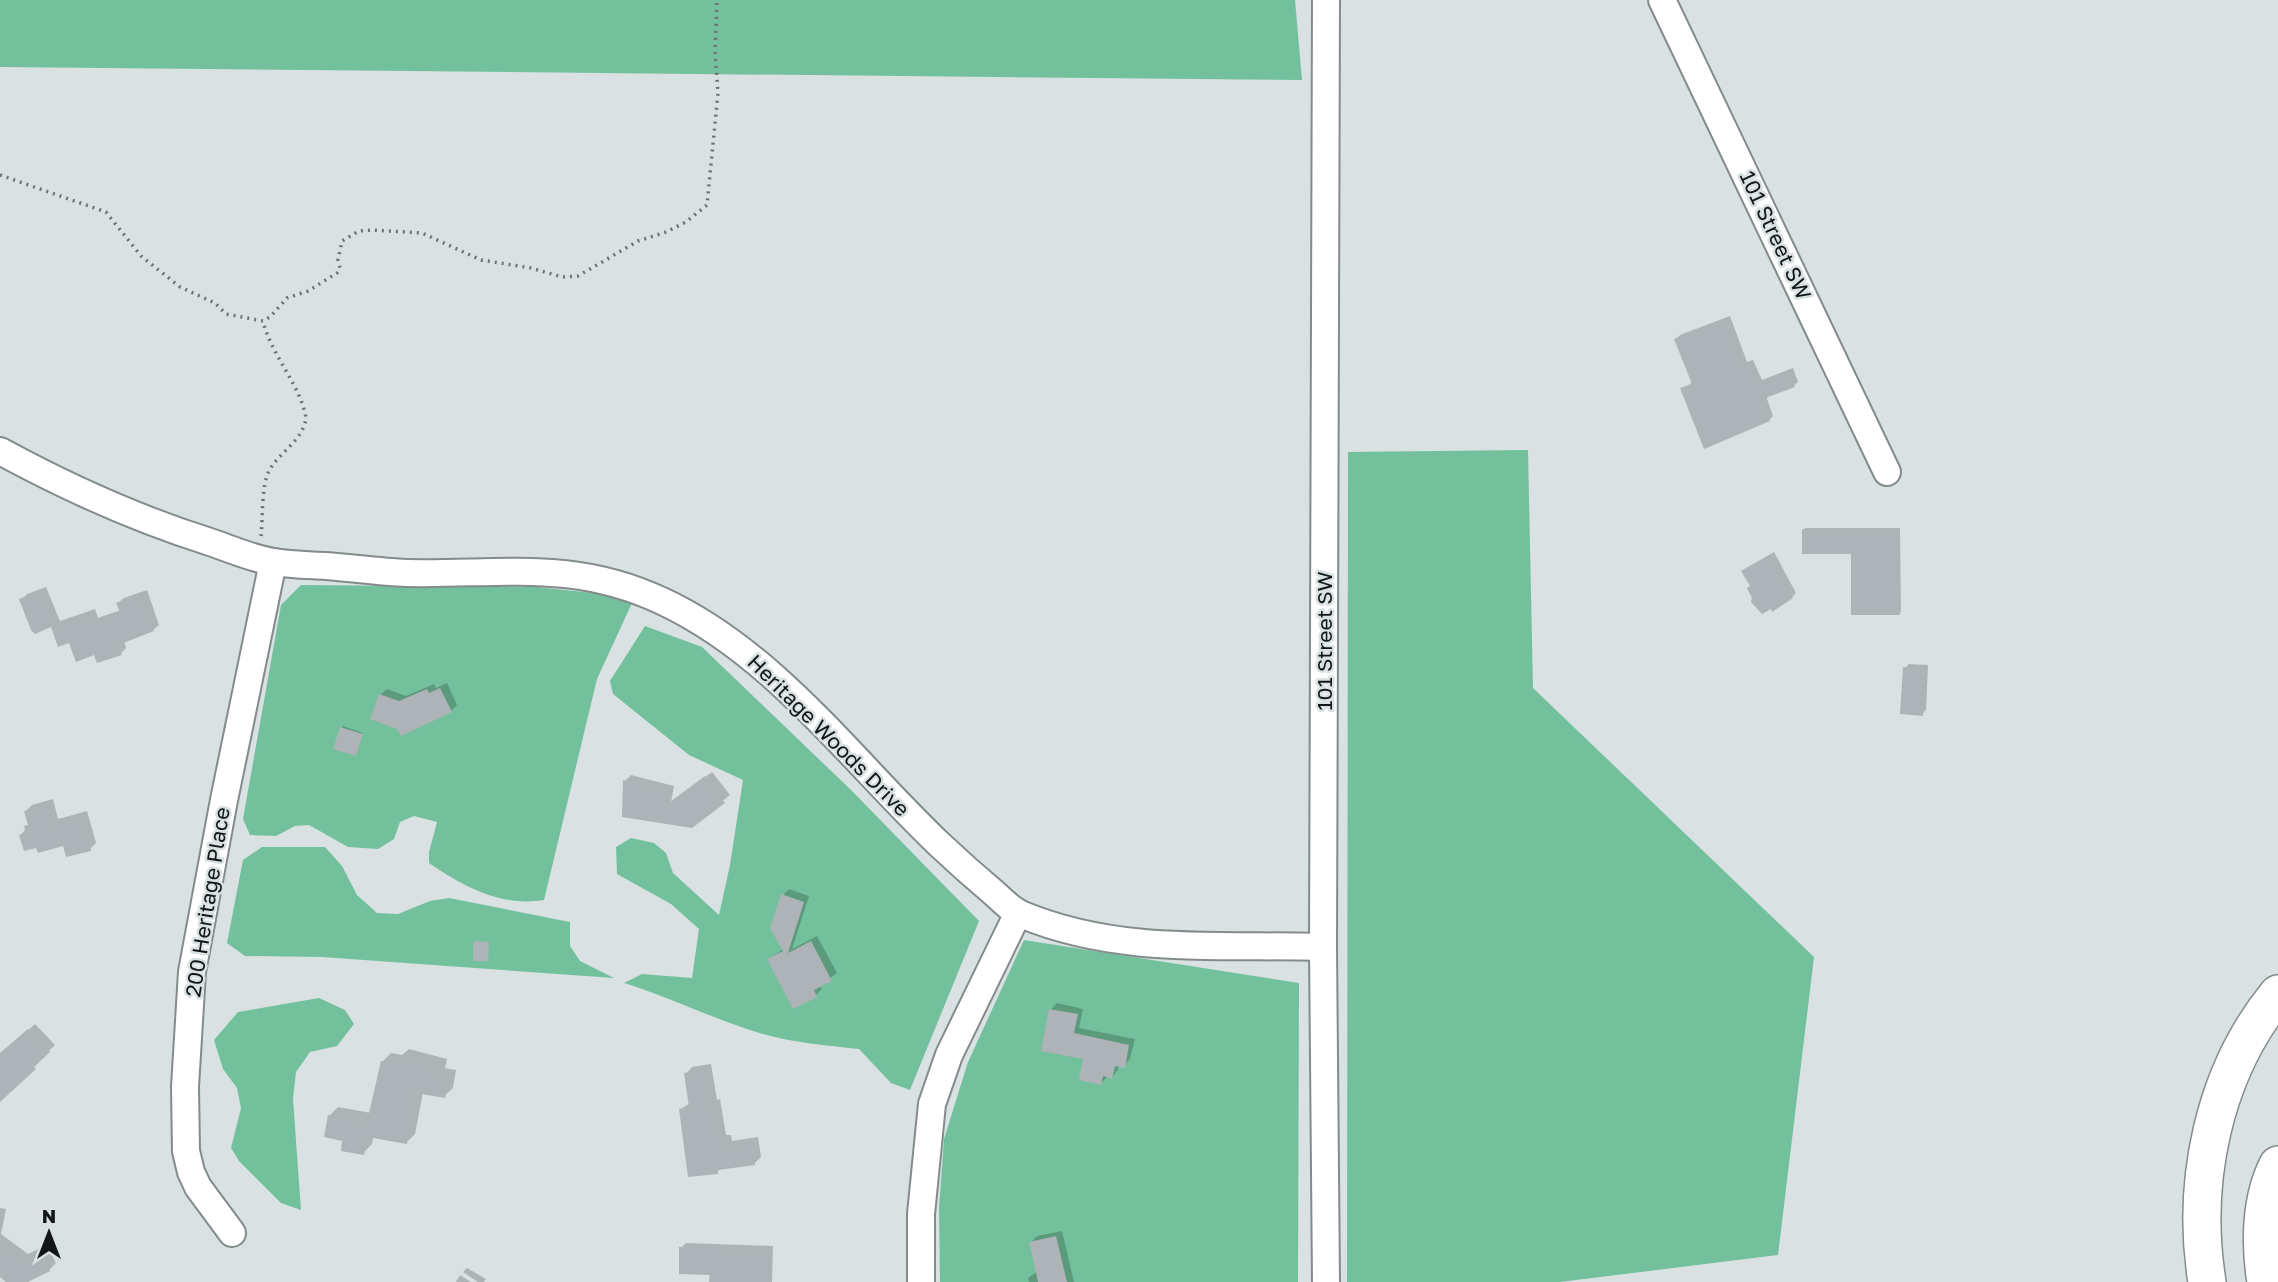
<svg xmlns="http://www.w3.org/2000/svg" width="2278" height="1282" font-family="'Golos Text',sans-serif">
  <rect width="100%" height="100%" fill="#d9e1e3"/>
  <g fill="#73c19c">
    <polygon points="0,0 1295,0 1302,80 0,67"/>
    <polygon points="1528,450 1533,688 1814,957 1778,1255 1560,1282 1347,1282 1348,452"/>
    <path d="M301,585L536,587L613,595L632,603L597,679L544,900C501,907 464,887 429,863V852L437,822L414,816L400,822L394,839L378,849L348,847L309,825L295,826L276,836L250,835L243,819L281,605Z"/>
    <path d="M645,626L702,647L851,790L979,921L910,1090L891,1083L859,1049C821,1045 783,1042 747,1029C705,1015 666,996 624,983L642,974L692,978L699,929L671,904L617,874L616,847L631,838L654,843L666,853L673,873L719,915L730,865L743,780L689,755L613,694L610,681Z"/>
    <polygon points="262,847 325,847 342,866 357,895 377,913 398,914 430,901 449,898 570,922 570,946 580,961 614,978 322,957 245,956 227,943 243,860"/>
    <polygon points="1024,940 1299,983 1298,1282 940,1282 939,1208 944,1139 968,1062"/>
    <polygon points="319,998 345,1010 354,1024 337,1046 310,1052 296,1072 293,1099 301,1210 281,1203 239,1161 231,1148 241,1108 237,1088 223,1069 214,1040 238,1012"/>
  </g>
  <g fill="#0003">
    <polygon points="1730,316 1747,362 1753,360 1762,380 1793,368 1798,382 1794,385 1768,395 1767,399 1773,416 1769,420 1682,389 1693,382 1676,339 1680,335"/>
    <polygon points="1805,528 1900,528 1901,612 1899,613 1852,552 1804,530"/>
    <polygon points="1774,552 1796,593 1792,597 1752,585 1743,571"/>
    <polygon points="46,587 60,621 95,609 98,618 121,610 118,603 124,598 147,590 159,625 153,630 124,641 126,648 121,653 96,653 70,640 21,600 27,594"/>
    <polygon points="1909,664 1928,665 1926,710 1922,714 1905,668"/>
    <polygon points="447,683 457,705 451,711 402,734 380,695 387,689 406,696 434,684 436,688"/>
    <polygon points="343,726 363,733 357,753 342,728"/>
    <polygon points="712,772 730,795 691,826 625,781 631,775 674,786 671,802"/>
    <polygon points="53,799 58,819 87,811 96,843 90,849 65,844 38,846 21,835 29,824 26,811 32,805"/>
    <polygon points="789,889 809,896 792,949 817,936 837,973 820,985 822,989 816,995 769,959 783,949 783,895"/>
    <polygon points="1057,1003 1083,1009 1079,1028 1135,1039 1130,1059 1124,1066 1119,1065 1118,1070 1112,1077 1108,1076 1101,1083 1051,1009"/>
    <polygon points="35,1024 55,1045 3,1097 0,1094 0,1055"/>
    <polygon points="409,1049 447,1059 445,1068 456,1070 453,1088 444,1096 423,1092 415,1134 407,1142 373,1137 372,1144 363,1153 344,1139 329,1116 338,1107 371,1113 382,1062 391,1053 402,1055"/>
    <polygon points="711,1064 717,1100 720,1099 726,1135 731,1135 732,1141 758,1137 761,1157 754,1164 722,1167 717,1172 681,1109 690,1103 686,1074 692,1067"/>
    <polygon points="0,1208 6,1209 1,1234 28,1254 47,1245 56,1263 49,1270 24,1282 6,1282 0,1277"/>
    <polygon points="1062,1231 1074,1282 1029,1282 1028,1278 1038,1271 1031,1243 1037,1236"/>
    <polygon points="686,1243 773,1246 772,1282 709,1282 710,1273 681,1248"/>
    <polygon points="467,1268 486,1279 484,1282 478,1282 463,1272"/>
    <polygon points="460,1275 471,1282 456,1282"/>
  </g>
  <g fill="#adb3b7">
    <polygon points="1726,319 1743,365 1749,363 1758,382 1789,371 1795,387 1765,398 1766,403 1764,403 1770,421 1704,449 1680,388 1692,384 1674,339"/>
    <polygon points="1802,529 1900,529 1900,615 1851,615 1851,554 1802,554"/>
    <polygon points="1769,555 1793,598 1772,612 1771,609 1762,614 1751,602 1752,598 1747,588 1750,586 1741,571"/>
    <polygon points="41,591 54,626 90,613 93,622 120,612 116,603 141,594 154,631 118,645 122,655 97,663 94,655 76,662 69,643 58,647 51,627 35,634 31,630 19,599"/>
    <polygon points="1903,667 1925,668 1923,716 1900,714"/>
    <polygon points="440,688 452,712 401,736 397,729 370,719 379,694 399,701 427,689 429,693"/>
    <polygon points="340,727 363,734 356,756 333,749"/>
    <polygon points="705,776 725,803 692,828 622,817 623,780 668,792 666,805"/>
    <polygon points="47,804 52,825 81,817 91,851 66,857 63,846 38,853 36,848 24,851 19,835 26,833 24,826 28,825 24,811"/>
    <polygon points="781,894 804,902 788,953 811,941 832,981 814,990 817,997 793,1009 767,959 783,951 770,928"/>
    <polygon points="473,941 489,942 488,961 473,961"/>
    <polygon points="1049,1009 1078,1014 1074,1033 1129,1045 1125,1068 1115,1066 1112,1079 1103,1076 1101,1085 1079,1080 1083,1059 1041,1051"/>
    <polygon points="28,1029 50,1052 34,1067 36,1069 0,1102 0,1053"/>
    <polygon points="398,1057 439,1067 438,1076 448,1078 445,1098 416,1093 407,1144 367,1137 364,1155 341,1151 342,1141 324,1137 328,1115 367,1122 381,1061 397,1064"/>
    <polygon points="706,1070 711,1105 714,1104 720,1141 725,1140 726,1147 752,1143 755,1165 718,1170 718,1174 688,1177 679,1109 689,1107 684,1073"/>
    <polygon points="1056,1236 1067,1282 1038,1282 1029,1242"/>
    <polygon points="0,1244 21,1259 40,1250 50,1271 28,1282 8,1282 0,1276"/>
    <polygon points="679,1247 769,1250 768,1282 710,1282 710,1275 679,1274"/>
  </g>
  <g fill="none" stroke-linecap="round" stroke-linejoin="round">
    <g stroke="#838b8c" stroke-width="30">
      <g id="minor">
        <polyline points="1662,0 1887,472"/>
        <path d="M0,451C68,488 137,519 210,542C231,549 253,559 274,562C291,565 309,565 326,566C353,568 380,572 407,573C500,575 573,559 662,601C774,653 851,760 939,844C957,861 975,877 994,893C1003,901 1012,911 1023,915C1120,955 1222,944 1323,947"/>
        <polyline points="232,1233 198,1187 191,1172 186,1151 185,1087 192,972 224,800 273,562"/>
        <polyline points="921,1282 921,1214 932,1104 949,1055 1018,913"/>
        <polyline points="1326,1282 1323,947 1326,0"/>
      </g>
    </g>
    <g stroke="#838b8c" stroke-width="40">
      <g id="highway">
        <path d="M2207,1282C2191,1183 2213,1073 2278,994"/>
        <path d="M2266,1282C2260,1245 2260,1200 2278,1165"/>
      </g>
    </g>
    <g stroke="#6d7273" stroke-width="3.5" stroke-dasharray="2 5" stroke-linecap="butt">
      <polyline points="0,175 106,212 141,256 180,287 215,303 226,314 263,321 270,317 287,298 308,291 337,273 340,268 338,260 342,241 359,231 372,230 422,233 481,260 531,268 562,277 578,276 638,241 666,232 686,222 707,205 718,93 715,51 717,0"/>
      <path d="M261,536C263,518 261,487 269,471C279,452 303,441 306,418C301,386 271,355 263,321"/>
    </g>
    <use href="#minor" stroke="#fff" stroke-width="26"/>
    <use href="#highway" stroke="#fff" stroke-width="37"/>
  </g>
  <g text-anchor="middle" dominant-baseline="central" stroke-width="5" stroke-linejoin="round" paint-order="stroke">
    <g font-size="21" fill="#131616" stroke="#d9e1e3">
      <text transform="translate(1776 235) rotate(65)">101 Street SW</text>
      <text transform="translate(1324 641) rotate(-90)">101 Street SW</text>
      <text transform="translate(829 735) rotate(45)">Heritage Woods Drive</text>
      <text transform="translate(207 902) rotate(-81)">200 Heritage Place</text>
    </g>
  </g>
  <g transform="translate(49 1233)" stroke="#d9e1e3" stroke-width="5" paint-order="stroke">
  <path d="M0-5L12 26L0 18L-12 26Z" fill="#131616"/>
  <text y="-10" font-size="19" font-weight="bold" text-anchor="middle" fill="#131616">N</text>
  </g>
</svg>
